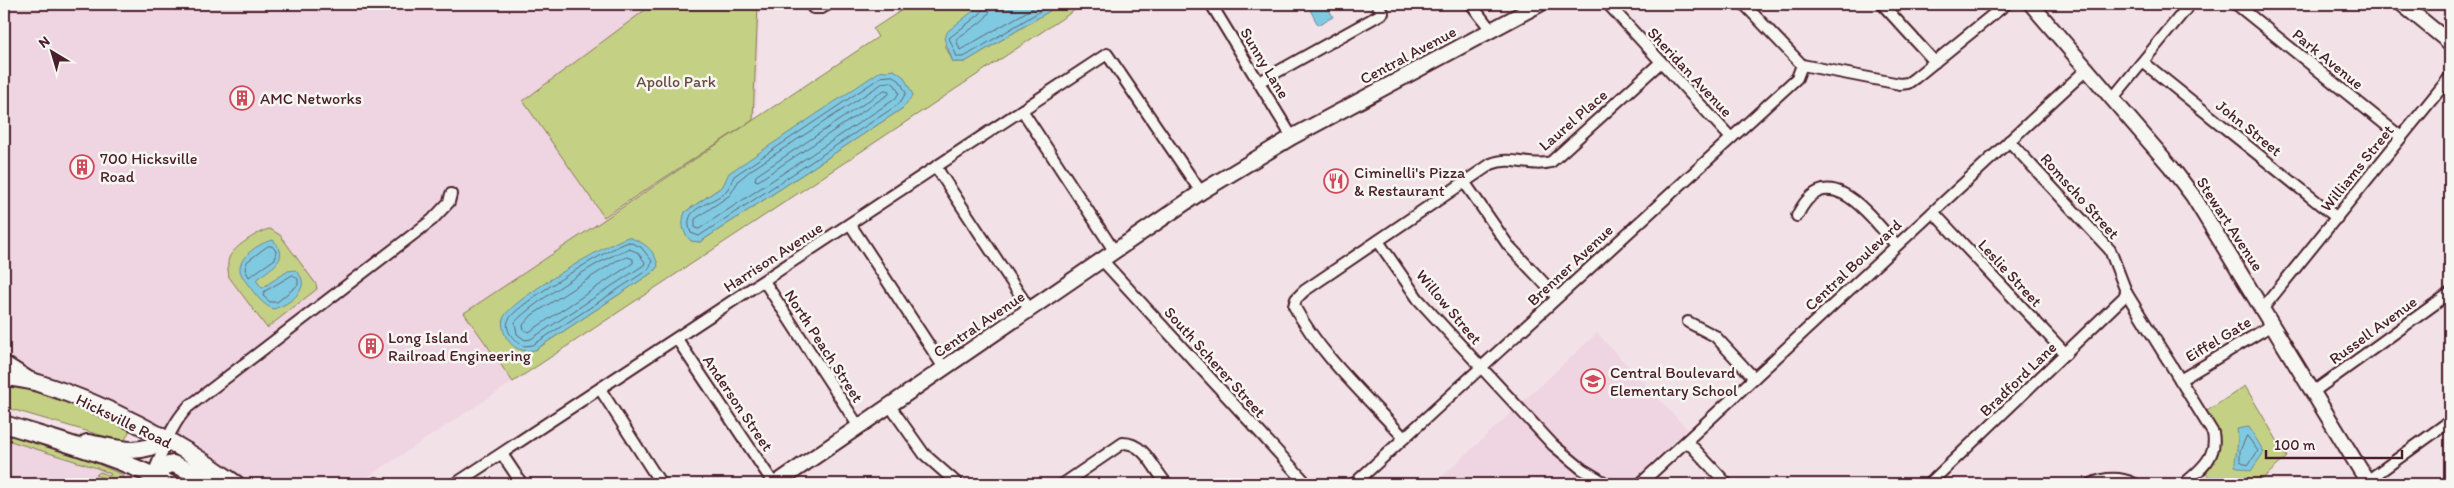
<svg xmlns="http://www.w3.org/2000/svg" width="2454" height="488" font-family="Itim,sans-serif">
  <rect width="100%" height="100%" fill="#f2e2e8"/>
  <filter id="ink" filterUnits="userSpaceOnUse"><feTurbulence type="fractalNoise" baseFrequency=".02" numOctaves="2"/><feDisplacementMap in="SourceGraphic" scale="10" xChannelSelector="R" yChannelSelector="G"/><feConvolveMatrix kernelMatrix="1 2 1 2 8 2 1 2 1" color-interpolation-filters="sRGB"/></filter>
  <g filter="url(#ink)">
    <g fill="#efd4e1">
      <polygon points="4,4 760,4 756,119 465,313 513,382 357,484 233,484 68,387 4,372"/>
      <polygon points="1597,333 1687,429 1648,465 1665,484 1434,484"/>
      <polygon points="4,428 160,484 4,484"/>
    </g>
    <g fill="#c4d184" stroke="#877858" fill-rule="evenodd">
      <polygon points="653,4 758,4 753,120 604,217 523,101"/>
      <path d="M911,4H982L945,45L953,62H965L1061,4H1084L513,382L464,313L878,37L873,29ZM903,108L700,242L691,241L685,212L723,186ZM658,266L653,272L535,350Z"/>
      <path d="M270,229L280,235L316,284L317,289L267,328L229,277C228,271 227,264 229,258C233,247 260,230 270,229Z"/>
      <polygon points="4,382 60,400 130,430 124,442 4,407"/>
      <polygon points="2245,386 2287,457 2257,484 2216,484 2203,470 2218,442 2204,413"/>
      <polygon points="4,432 75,454 123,475 122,477 134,484 118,484 96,475 100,472 110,476 111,474 97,468 4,439"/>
    </g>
    <g fill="#80cae1" stroke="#6a8698">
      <polygon points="982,4 1061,4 965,62 953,62 944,38 948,31"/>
      <polygon points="1313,4 1326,4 1333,17 1318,25 1308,6"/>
      <path d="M894,70L904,77L913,95L903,108L700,242L691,241C682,232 681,223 685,212L723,186L729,173L879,72Z"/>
      <path d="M628,237C643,242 655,249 658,266L653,272L535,350C523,352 515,350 508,340C503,333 500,322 505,315C520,295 603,246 628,237Z"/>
      <path d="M273,240C293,260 269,268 256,280L262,288L288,271L295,270C315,286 290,305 273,309C264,305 258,298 252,290C248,284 241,277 240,270C239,256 261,242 273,240Z"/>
      <path d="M2249,427L2264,452L2251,471L2235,466C2235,453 2240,442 2237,429Z"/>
    </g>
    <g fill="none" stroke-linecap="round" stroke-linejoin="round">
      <g stroke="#606374" stroke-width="1">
        <polyline points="985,4 980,14 949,38 957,57 964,57 1052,4"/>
        <path d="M992,4C991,20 968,30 956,39L960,50L1040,4"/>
        <path d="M893,76L900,81L906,93L899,104L699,236L691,233C680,206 712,206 727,190C730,186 732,180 734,176L881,77Z"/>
        <polygon points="891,82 895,85 899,93 895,99 699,229 695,228 695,219 730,195 739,180 751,170 883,83"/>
        <polygon points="885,90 889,91 889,94 758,181 755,180 756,176"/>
        <path d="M629,242L641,247L652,261L649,269L533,345L524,346C515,342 503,330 509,319C518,303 610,247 629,242Z"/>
        <polygon points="268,246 272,246 276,251 275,259 249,277 245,269 247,262"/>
        <path d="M629,249L637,252L645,262L644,265L531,339L525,340L517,334L515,322C531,304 607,254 629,249Z"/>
        <polygon points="628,257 633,259 633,263 529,332 524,330 523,325 532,315 616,261"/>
        <polygon points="293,275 298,279 298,285 277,302 270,302 263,296 264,292"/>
        <polygon points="2247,436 2258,451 2248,465 2240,461 2240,451"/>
      </g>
      <g stroke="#4a1f2b" stroke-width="14">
        <g id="street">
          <polyline points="810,4 813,8 822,8 829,4"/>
          <polyline points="1211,4 1292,137"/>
          <polyline points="1471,4 1491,30"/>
          <polyline points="1608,4 1731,138"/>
          <polyline points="1744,4 1802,65 1900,84 1908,83 1915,78 2006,4"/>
          <polyline points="1882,4 1935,62"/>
          <polyline points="2236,4 2401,137"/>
          <polyline points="2143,62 2337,218"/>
          <polyline points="1259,82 1383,13 1377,4"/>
          <polyline points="2112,99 2190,4"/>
          <polyline points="1022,110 1115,252"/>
          <path d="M2009,141L2110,250L2127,294L2213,433C2218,457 2200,470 2184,484"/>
          <polyline points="936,167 1030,310"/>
          <polyline points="1465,183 1508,245 1557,297"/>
          <polyline points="1933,212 2066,354"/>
          <path d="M1797,216C1827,154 1871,217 1896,245"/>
          <polyline points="850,224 944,368"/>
          <polyline points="1378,241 1418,299 1553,445 1582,469 1607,484"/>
          <polyline points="1102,260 1307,484"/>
          <polyline points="764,281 859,427"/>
          <polyline points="2263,308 2450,77"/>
          <polyline points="1688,322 1715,336 1754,378"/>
          <polyline points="677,339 774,484"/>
          <polyline points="4,361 29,377"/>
          <polyline points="2180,380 2272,325"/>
          <polyline points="600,389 661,484"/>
          <polyline points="2313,392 2450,293"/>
          <polyline points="890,406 924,454 958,484"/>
          <path d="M1404,438C1366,396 1321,356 1294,306L1296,299L1304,291L1491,164C1512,155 1529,168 1551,162L1661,62"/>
          <polyline points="1687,441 1727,484"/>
          <polyline points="502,454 522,484"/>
          <polyline points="2367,481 2450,421"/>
          <polyline points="376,483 377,484"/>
          <path d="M148,484C162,458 167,429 188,407L432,220L449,202L451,194"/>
          <polyline points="455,484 1107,54 1201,192"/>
          <path d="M1063,484L1123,443C1145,443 1154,470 1167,484"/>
          <polyline points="1354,484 1797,78 1802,65"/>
          <polyline points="1640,484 2087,69"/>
          <polyline points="1929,484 2127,294"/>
          <path d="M2091,484C2105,477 2121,477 2135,484"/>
        </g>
      </g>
      <g stroke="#4a1f2b" stroke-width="18">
        <g id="secondary">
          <polyline points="2031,4 2171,167 2193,196 2369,484"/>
          <polyline points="2402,4 2450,43"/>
          <polyline points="775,484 1201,192 1292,137 1540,4"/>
        </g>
      </g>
      <g stroke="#4a1f2b" stroke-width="20">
        <g id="primary">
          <path d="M4,376C15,379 27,379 38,383C108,405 176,441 236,484"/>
          <path d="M4,424C59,441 119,457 170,484"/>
          <path d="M87,443C120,448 135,457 166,440"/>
          <polyline points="153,475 165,466 173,464 218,483"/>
        </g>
      </g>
      <use href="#street" stroke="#f6f6f2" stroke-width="10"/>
      <use href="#secondary" stroke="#f6f6f2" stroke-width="14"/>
      <use href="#primary" stroke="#f6f6f2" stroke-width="16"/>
    </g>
  </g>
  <defs>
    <g id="building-ring" transform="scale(1.25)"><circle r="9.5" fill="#f6f6f2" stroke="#d1495b" stroke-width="1.5"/><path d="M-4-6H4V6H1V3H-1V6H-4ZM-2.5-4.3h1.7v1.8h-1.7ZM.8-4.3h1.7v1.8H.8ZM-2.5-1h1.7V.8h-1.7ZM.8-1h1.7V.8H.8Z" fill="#d1495b"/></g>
    <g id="restaurant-ring" transform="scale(1.25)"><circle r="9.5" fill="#f6f6f2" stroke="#d1495b" stroke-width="1.5"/><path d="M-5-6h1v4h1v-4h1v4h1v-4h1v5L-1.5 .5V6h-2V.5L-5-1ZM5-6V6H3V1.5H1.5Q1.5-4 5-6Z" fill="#d1495b"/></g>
    <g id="school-ring" transform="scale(1.25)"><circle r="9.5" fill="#f6f6f2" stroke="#d1495b" stroke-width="1.5"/><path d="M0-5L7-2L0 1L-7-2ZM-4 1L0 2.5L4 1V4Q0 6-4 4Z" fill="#d1495b"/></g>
  </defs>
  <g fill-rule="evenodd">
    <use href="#building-ring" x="242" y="98"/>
    <use href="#building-ring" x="82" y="167"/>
    <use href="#restaurant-ring" x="1336" y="181"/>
    <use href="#building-ring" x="371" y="346"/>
    <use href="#school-ring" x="1593" y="381"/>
  </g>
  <g text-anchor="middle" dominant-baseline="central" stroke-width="5" stroke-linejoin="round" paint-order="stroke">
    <g font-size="16" fill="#4a1f2b" stroke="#f6f6f2">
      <text transform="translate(1408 55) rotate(-28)">Central Avenue</text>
      <text transform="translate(2328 59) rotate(39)">Park Avenue</text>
      <text transform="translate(1265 63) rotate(59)">Sunny Lane</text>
      <text transform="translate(1690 72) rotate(47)">Sheridan Avenue</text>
      <text transform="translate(1573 120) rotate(-41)">Laurel Place</text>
      <text transform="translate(2249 128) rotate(39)">John Street</text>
      <text transform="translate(2357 168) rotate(-51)">Williams Street</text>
      <text transform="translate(2080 196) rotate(48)">Romscho Street</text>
      <text transform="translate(2230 224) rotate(57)">Stewart Avenue</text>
      <text transform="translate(773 257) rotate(-33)">Harrison Avenue</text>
      <text transform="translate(1570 265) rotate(-43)">Brenner Avenue</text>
      <text transform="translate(1853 265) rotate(-43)">Central Boulevard</text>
      <text transform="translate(2010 273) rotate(47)">Leslie Street</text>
      <text transform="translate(1449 307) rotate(50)">Willow Street</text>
      <text transform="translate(979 324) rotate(-34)">Central Avenue</text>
      <text transform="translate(2373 330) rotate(-36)">Russell Avenue</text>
      <text transform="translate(2218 339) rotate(-31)">Eiffel Gate</text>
      <text transform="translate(824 346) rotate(57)">North Peach Street</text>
      <text transform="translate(1215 362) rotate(48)">South Scherer Street</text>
      <text transform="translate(2018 379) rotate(-44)">Bradford Lane</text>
      <text transform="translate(738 403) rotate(56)">Anderson Street</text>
      <text transform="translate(124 421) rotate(26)">Hicksville Road</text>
    </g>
    <g font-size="16" fill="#684c41" stroke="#f6f6f2">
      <text x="676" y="81">Apollo Park</text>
    </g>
    <g font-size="16" fill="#4a1f2b" stroke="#f6f6f2" text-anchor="start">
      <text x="260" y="98">AMC Networks</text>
      <text x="100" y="158">700 Hicksville<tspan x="100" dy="18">Road</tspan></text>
      <text x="1354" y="172">Ciminelli's Pizza<tspan x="1354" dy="18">&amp; Restaurant</tspan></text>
      <text x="388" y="337">Long Island<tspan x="388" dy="18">Railroad Engineering</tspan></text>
      <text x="1610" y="372">Central Boulevard<tspan x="1610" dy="18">Elementary School</tspan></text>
    </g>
  </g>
  <rect width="2454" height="488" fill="none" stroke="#f6f6f2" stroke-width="20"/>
  <rect x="10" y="10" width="2434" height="468" fill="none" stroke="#4a1f2b" stroke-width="2" filter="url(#ink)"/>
  <g transform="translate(52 52) rotate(322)" stroke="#f6f6f2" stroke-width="4" paint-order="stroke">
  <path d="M0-4L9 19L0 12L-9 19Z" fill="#4a1f2b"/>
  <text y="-8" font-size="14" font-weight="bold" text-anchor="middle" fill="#4a1f2b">N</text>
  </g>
  <path d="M2266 450v8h136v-8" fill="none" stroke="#4a1f2b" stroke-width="2.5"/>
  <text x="2274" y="450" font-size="15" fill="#4a1f2b" stroke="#f6f6f2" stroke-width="4" paint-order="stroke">100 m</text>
</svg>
